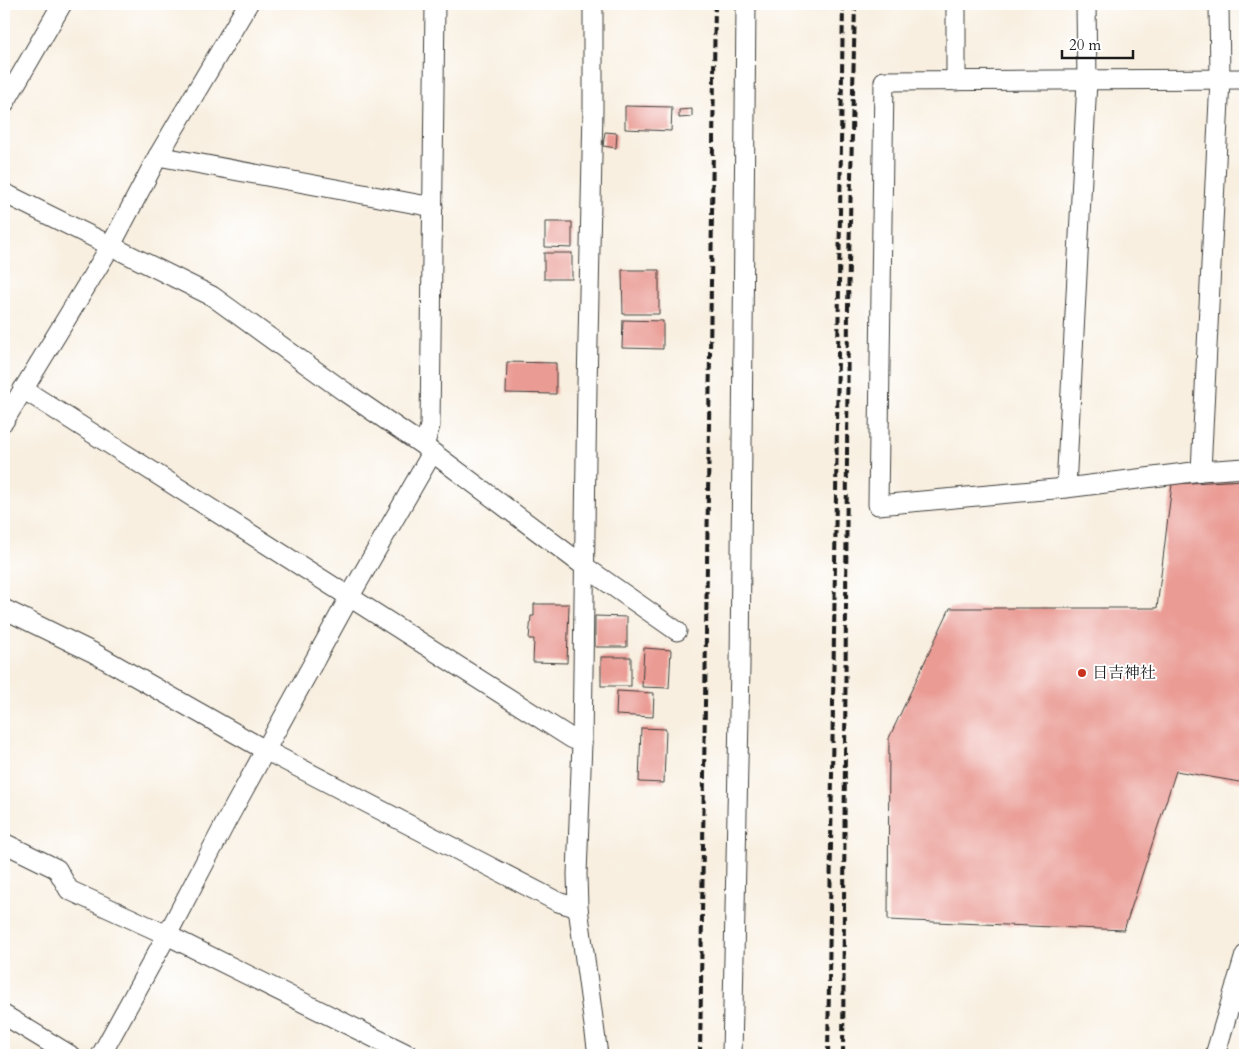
<svg xmlns="http://www.w3.org/2000/svg" width="1249" height="1059" font-family="Cardo,'Noto Serif JP',serif">
  <rect width="100%" height="100%" fill="#fff"/>
  <filter id="ink" filterUnits="userSpaceOnUse"><feTurbulence type="fractalNoise" baseFrequency=".02" numOctaves="2"/><feDisplacementMap in="SourceGraphic" scale="10" xChannelSelector="R" yChannelSelector="G"/><feConvolveMatrix kernelMatrix="1 2 1 2 8 2 1 2 1" color-interpolation-filters="sRGB"/></filter>
  <filter id="wash" filterUnits="userSpaceOnUse"><feTurbulence type="fractalNoise" baseFrequency=".0096" numOctaves="4" result="noise"/><feDisplacementMap in="SourceGraphic" scale="20" xChannelSelector="R" yChannelSelector="G"/><feGaussianBlur stdDeviation="1.12" result="paint"/><feColorMatrix in="noise" values="0 0 0 0 0 0 0 0 0 0 0 0 0 0 0 0 0 1.4 0 .05"/><feComposite in="paint" operator="in"/></filter>
  <g filter="url(#wash)">
    <rect width="100%" height="100%" fill="#f8efe0"/>
    <g id="blocks">
      <g fill="#ea9b94">
        <polygon points="625,106 672,107 671,131 625,129"/>
        <polygon points="692,109 692,117 679,118 679,110"/>
        <polygon points="605,132 617,133 616,148 603,146"/>
        <polygon points="545,222 572,222 572,248 545,247"/>
        <rect x="544" y="253" width="28" height="26"/>
        <polygon points="622,270 659,270 659,314 623,314"/>
        <polygon points="623,320 663,321 663,349 622,348"/>
        <polygon points="507,362 556,363 556,394 506,393"/>
        <polygon points="1245,480 1245,783 1176,771 1124,930 888,920 889,738 950,608 1157,608 1172,484"/>
        <polygon points="534,604 569,604 567,663 533,662 534,639 529,639 531,616 534,616"/>
        <polygon points="595,616 627,617 627,647 595,647"/>
        <polygon points="644,648 671,650 669,688 642,687"/>
        <rect x="601" y="657" width="30" height="29"/>
        <polygon points="617,691 654,693 653,717 616,715"/>
        <polygon points="641,728 666,729 664,783 639,782"/>
      </g>
    </g>
  </g>
  <g filter="url(#ink)">
    <use href="#blocks" fill-opacity="0" stroke="#3d3c39" stroke-width="1"/>
    <g fill="none" stroke-linecap="round" stroke-linejoin="round">
      <g stroke="#3d3c39" stroke-width="21">
        <g id="minor">
          <polyline points="593,4 593,110 587,386 582,743 577,874 578,908 598,1055"/>
          <polyline points="956,4 956,81"/>
          <polyline points="1245,79 884,81 878,505 1066,488 1201,471 1245,468"/>
          <polyline points="4,104 62,4"/>
          <polyline points="158,156 433,207"/>
          <polyline points="4,193 212,296 345,392 424,446 584,566 677,631"/>
          <polyline points="23,389 571,738 582,743"/>
          <polyline points="4,421 110,247 158,156 248,4"/>
          <polyline points="424,446 430,426 435,4"/>
          <polyline points="1201,471 1220,79 1219,4"/>
          <polyline points="1066,488 1087,81 1086,4"/>
          <polyline points="4,609 94,653 265,750 558,902 578,908"/>
          <polyline points="4,843 57,869 69,890 167,935 409,1055"/>
          <polyline points="4,1015 70,1055"/>
          <polyline points="101,1055 167,935 227,820 350,596 432,453"/>
          <polyline points="732,1055 740,666 746,4"/>
          <polyline points="1215,1055 1245,955"/>
        </g>
      </g>
      <use href="#minor" stroke="#fff" stroke-width="19"/>
      <g stroke="#1c1c1c" stroke-width="4" stroke-dasharray="8 4" stroke-linecap="butt">
        <polyline points="700,1055 715,4"/>
        <polyline points="828,1055 843,4"/>
        <polyline points="843,1055 848,306 855,4"/>
      </g>
    </g>
  </g>
  <circle fill="#c8321e" stroke="#fff" stroke-width="2" cx="1082" cy="673" r="5"/>
  <g text-anchor="middle" dominant-baseline="central" stroke-width="4" stroke-linejoin="round" paint-order="stroke">
    <g font-size="16" fill="#1c1c1c" stroke="#fff" text-anchor="start">
      <text x="1092" y="673">日吉神社</text>
    </g>
  </g>
  <rect width="1249" height="1059" fill="none" stroke="#fff" stroke-width="20"/>
  <path d="M1062 50v8h71v-8" fill="none" stroke="#1c1c1c" stroke-width="2.5"/>
  <text x="1069" y="50" font-size="15" fill="#1c1c1c" stroke="#ffffff" stroke-width="4" paint-order="stroke">20 m</text>
</svg>
